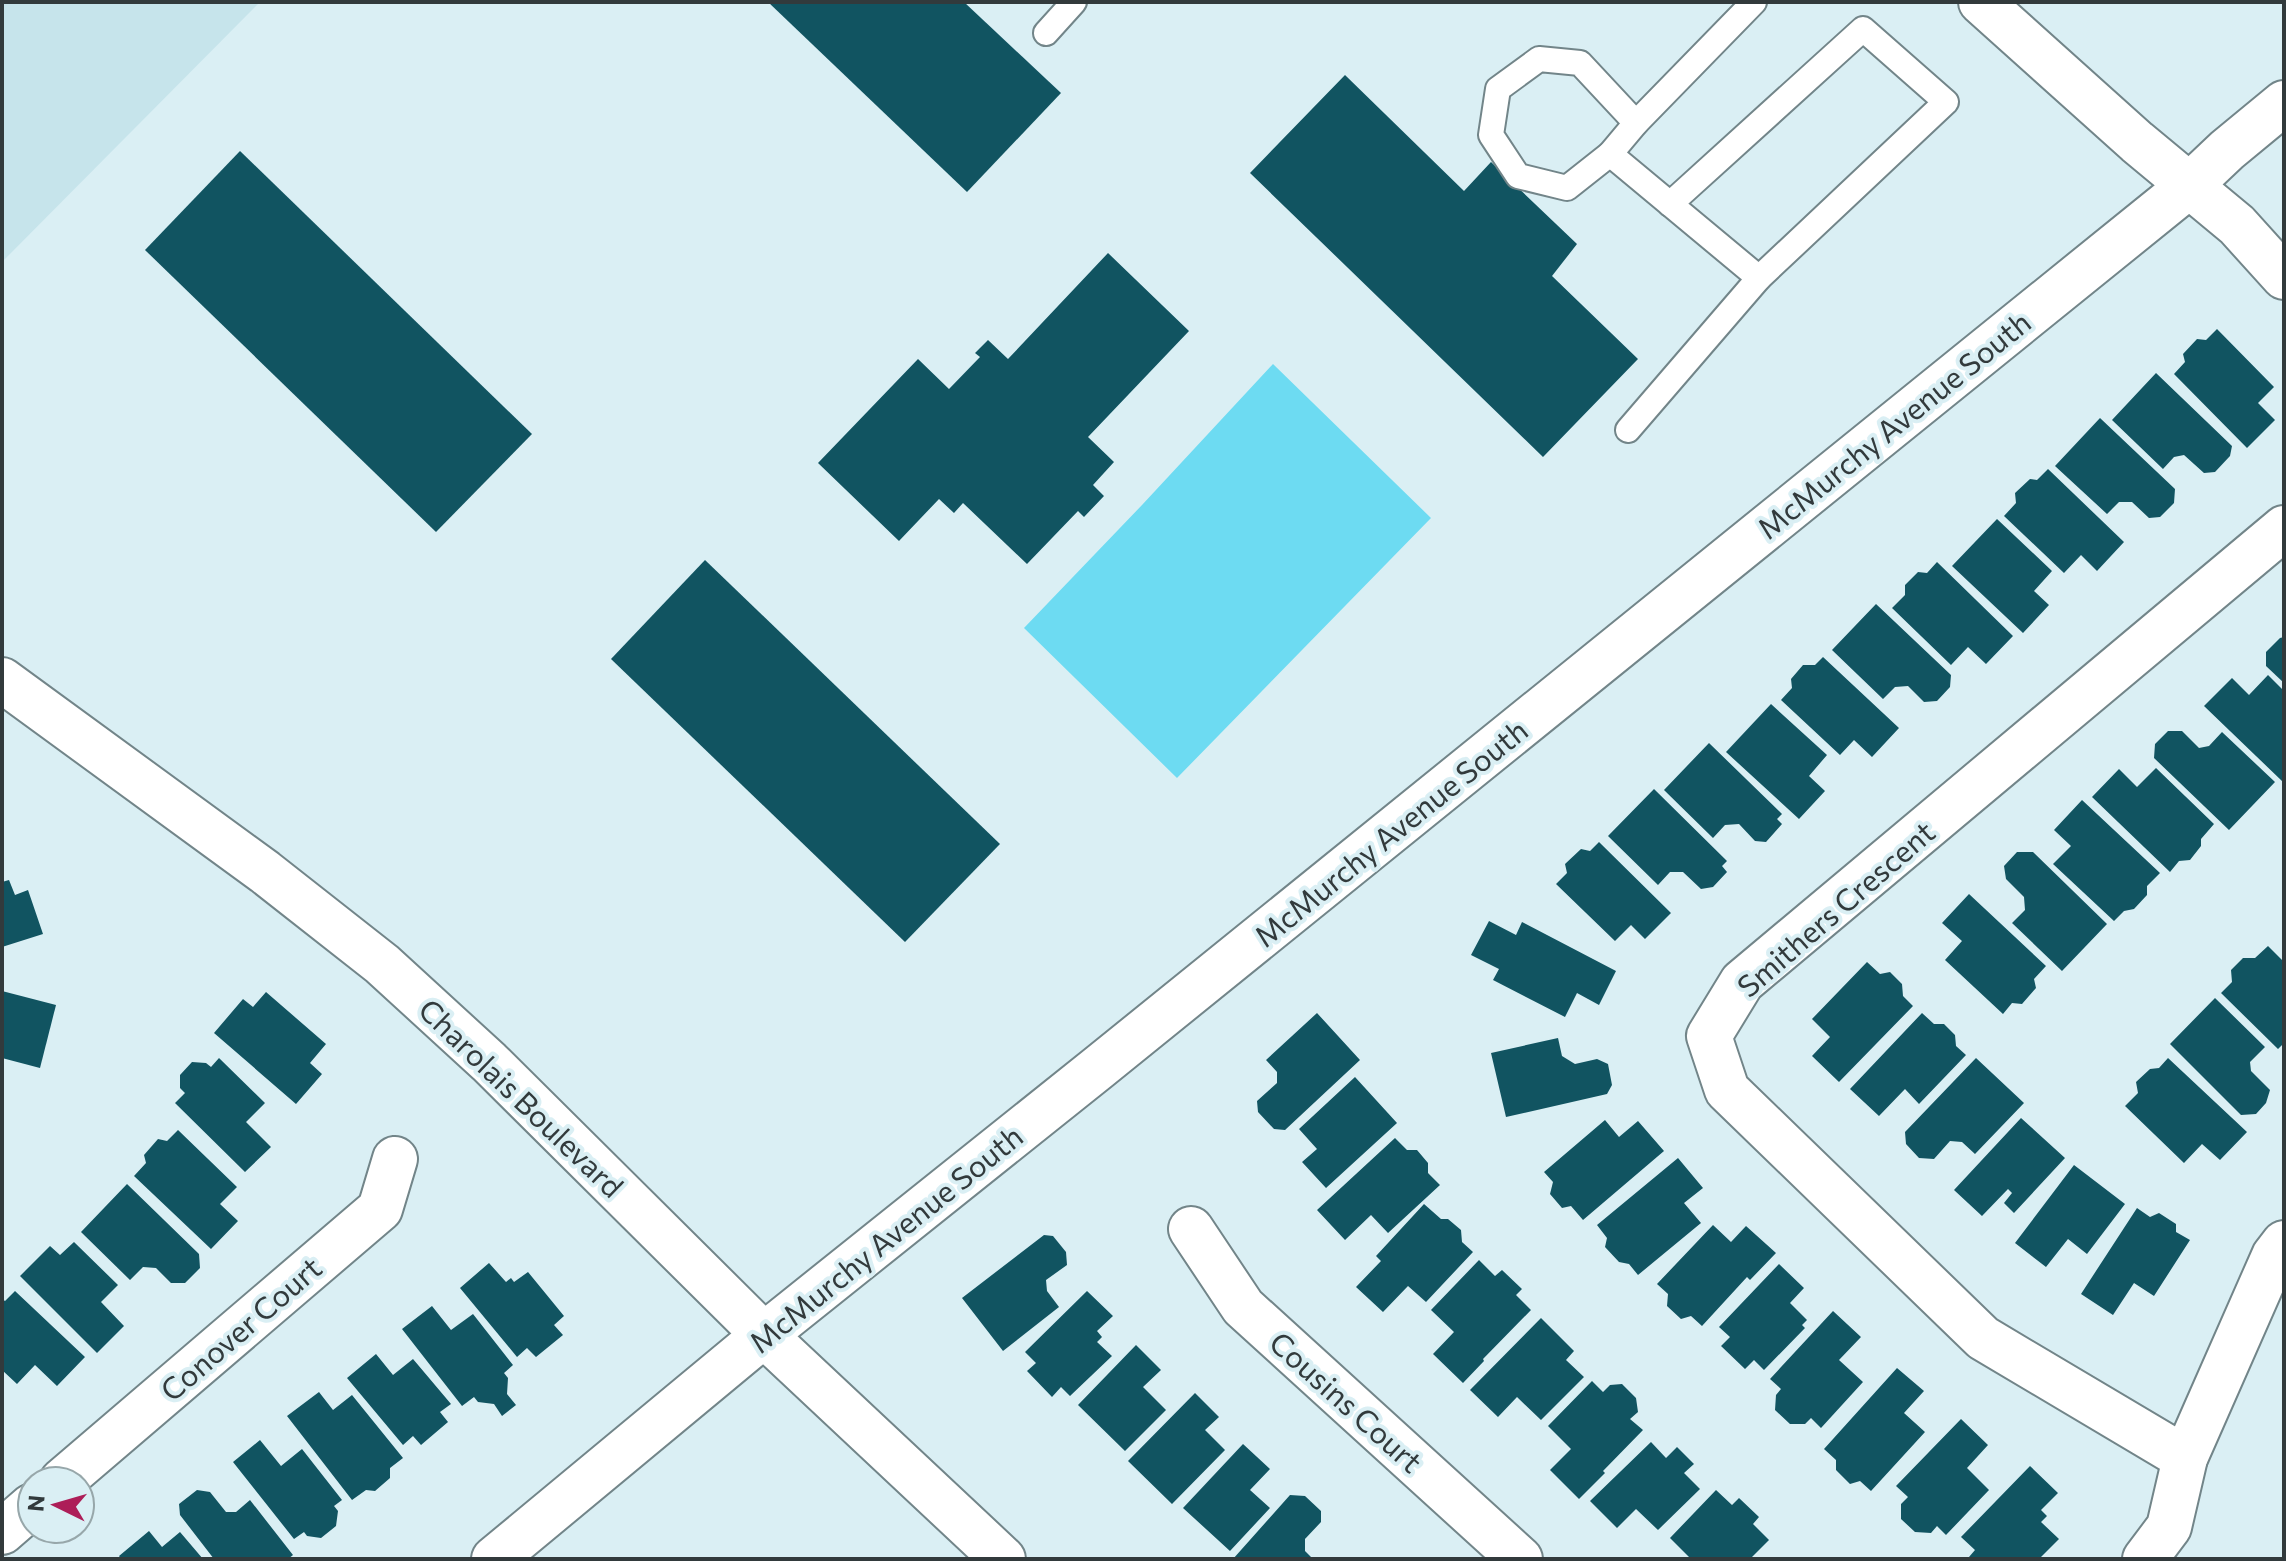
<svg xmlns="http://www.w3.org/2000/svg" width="2286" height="1561" font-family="Commissioner,sans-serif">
  <rect width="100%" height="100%" fill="#daeff4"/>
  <polygon fill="#c6e4eb" points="2,2 260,2 2,262"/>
  <polygon fill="#6ddbf2" points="1273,364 1431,518 1177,778 1024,628 1142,505"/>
  <g fill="#115461">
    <polygon points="768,2 964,2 1061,93 967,192"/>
    <polygon points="1345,75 1464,191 1491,162 1577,244 1552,276 1638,359 1543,457 1250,173"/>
    <polygon points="240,151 532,434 436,532 145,250"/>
    <polygon points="1108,253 1189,331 1088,437 1114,462 1093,485 1104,496 1084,517 1078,511 1027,564 963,503 954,513 939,499 899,541 818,463 918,359 949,389 980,357 975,353 988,340 1008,359"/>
    <polygon points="2217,329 2274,387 2258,403 2275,420 2247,448 2174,374 2185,362 2183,354 2197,339 2206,340"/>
    <polygon points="2156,373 2232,446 2230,456 2215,472 2204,473 2184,455 2174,457 2163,469 2112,420"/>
    <polygon points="2100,418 2175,489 2174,503 2160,517 2149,518 2132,502 2119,502 2107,514 2055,466"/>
    <polygon points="2048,469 2124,542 2097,571 2081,555 2064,573 2004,516 2016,503 2015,493 2030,479 2037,480"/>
    <polygon points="1997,519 2052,571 2034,591 2049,605 2023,633 1952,566"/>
    <polygon points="705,560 1000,844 905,942 611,659"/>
    <polygon points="1937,562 2013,636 1986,664 1968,647 1951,665 1892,608 1905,595 1905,585 1918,572 1927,573"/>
    <polygon points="1876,604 1951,675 1950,687 1937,701 1924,702 1908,686 1895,687 1883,699 1832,650"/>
    <polygon points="2284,637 2284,683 2266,666 2266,652 2280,638"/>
    <polygon points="1823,657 1899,728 1872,757 1854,740 1840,755 1781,700 1792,688 1791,679 1803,665 1815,665"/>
    <polygon points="2268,675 2284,691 2284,779 2282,781 2204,706 2232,678 2249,695"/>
    <polygon points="1771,704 1827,755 1809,776 1825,791 1799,819 1726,752"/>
    <polygon points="2168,731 2182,731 2199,748 2209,746 2222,732 2275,782 2229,830 2154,758 2155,744"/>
    <polygon points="1709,743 1782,814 1777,819 1782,824 1766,842 1755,841 1739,824 1725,825 1713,838 1664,790"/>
    <polygon points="2156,768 2214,824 2201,839 2201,846 2190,860 2179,861 2170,872 2092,797 2119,769 2137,787"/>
    <polygon points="1654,789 1727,861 1722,866 1727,872 1713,887 1701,889 1683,872 1670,872 1658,885 1608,836"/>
    <polygon points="2082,800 2160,873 2147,886 2147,895 2134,909 2124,911 2114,921 2053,864 2071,846 2054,830"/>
    <polygon points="1599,842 1671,913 1645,939 1631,925 1615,941 1556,884 1567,873 1565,864 1581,849 1590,851"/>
    <polygon points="2017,852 2033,852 2107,924 2062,971 2012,923 2025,910 2024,897 2006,879 2004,866"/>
    <polygon points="9,880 15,895 28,890 43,934 2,947 2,882"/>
    <polygon points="1969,894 2046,966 2034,979 2036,988 2022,1004 2012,1003 2003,1014 1945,960 1962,941 1942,923"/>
    <polygon points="1489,921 1516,935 1522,922 1616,971 1599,1005 1577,993 1565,1017 1493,980 1499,969 1471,955"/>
    <polygon points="2268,946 2284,962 2284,1043 2278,1049 2221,993 2232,982 2231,970 2243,958 2255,958"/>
    <polygon points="1867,962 1880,974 1890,972 1902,984 1903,996 1913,1006 1839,1082 1812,1056 1830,1037 1812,1019"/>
    <polygon points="2,991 56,1005 40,1068 2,1058"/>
    <polygon points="266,992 326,1044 310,1063 322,1074 296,1104 214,1033 243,999 253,1007"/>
    <polygon points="2215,998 2265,1047 2250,1062 2251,1071 2270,1090 2266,1103 2256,1114 2241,1115 2170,1044"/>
    <polygon points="1317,1013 1360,1060 1285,1130 1274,1129 1258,1112 1257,1101 1277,1083 1277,1072 1266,1060"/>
    <polygon points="1922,1013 1934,1024 1944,1024 1955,1035 1956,1046 1966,1055 1919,1104 1905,1089 1879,1116 1850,1089"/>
    <polygon points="1558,1038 1562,1056 1575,1064 1597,1059 1608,1064 1612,1085 1607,1094 1506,1117 1491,1053"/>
    <polygon points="219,1058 265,1103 246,1122 271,1147 245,1172 175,1103 185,1093 180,1088 180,1075 192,1062 206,1063 211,1067"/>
    <polygon points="1976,1058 2024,1103 1975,1154 1962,1142 1950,1141 1934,1159 1919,1158 1906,1144 1905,1132"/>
    <polygon points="2168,1058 2247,1132 2220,1160 2202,1144 2184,1163 2125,1106 2138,1093 2136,1082 2150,1069 2159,1068"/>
    <polygon points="1355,1077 1397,1123 1326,1188 1302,1162 1317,1149 1299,1129"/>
    <polygon points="2021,1118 2065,1158 2014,1213 2004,1203 2012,1193 2008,1189 1982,1216 1954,1190"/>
    <polygon points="1605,1120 1619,1137 1638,1121 1664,1151 1583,1220 1571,1206 1562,1208 1550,1194 1553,1182 1544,1172"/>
    <polygon points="178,1130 237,1187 220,1204 238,1221 211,1249 134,1176 146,1163 144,1155 158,1139 167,1141"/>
    <polygon points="1395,1138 1407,1150 1417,1150 1428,1163 1428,1173 1440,1185 1388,1233 1371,1215 1345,1240 1317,1210"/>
    <polygon points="1678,1158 1703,1188 1684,1203 1701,1223 1638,1275 1629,1264 1619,1262 1605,1247 1607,1238 1597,1225"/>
    <polygon points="2074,1165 2125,1204 2087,1254 2068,1239 2046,1267 2015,1243"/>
    <polygon points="127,1184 199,1254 200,1268 185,1283 171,1283 156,1268 143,1267 130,1280 81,1232"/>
    <polygon points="1424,1204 1441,1219 1448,1219 1461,1230 1462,1242 1473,1252 1426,1302 1408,1286 1383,1312 1356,1287 1381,1261 1376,1256"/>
    <polygon points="2137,1208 2150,1217 2159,1213 2176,1224 2176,1232 2190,1240 2154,1296 2134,1283 2113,1315 2081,1294"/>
    <polygon points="1713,1225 1731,1242 1746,1226 1776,1253 1750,1280 1747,1277 1702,1326 1691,1316 1681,1319 1667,1306 1668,1294 1657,1284"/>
    <polygon points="1044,1235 1053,1236 1066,1252 1067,1265 1046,1280 1047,1291 1059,1307 1003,1351 962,1298"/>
    <polygon points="74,1242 118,1285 101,1302 124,1326 97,1353 20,1276 50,1246 60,1255"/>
    <polygon points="1479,1260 1495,1276 1502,1270 1522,1289 1516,1295 1531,1310 1483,1359 1484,1361 1463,1383 1433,1354 1454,1332 1431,1310"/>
    <polygon points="489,1263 506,1282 511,1278 514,1282 528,1272 564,1316 554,1325 563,1335 536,1357 527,1348 517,1357 460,1288"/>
    <polygon points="1779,1264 1804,1288 1790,1303 1807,1320 1802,1325 1805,1328 1764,1370 1754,1360 1745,1369 1721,1346 1730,1337 1719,1327"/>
    <polygon points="15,1291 85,1357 57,1386 35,1365 17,1384 2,1370 2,1299 5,1301"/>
    <polygon points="1087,1291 1113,1316 1097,1331 1102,1337 1097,1342 1112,1356 1070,1396 1061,1387 1052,1397 1027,1371 1036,1363 1025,1352"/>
    <polygon points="432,1306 451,1330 473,1314 513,1365 504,1373 508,1378 507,1394 516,1405 502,1416 494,1404 478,1402 474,1397 462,1406 402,1329"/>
    <polygon points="1833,1311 1861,1337 1839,1360 1863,1382 1821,1428 1811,1418 1805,1424 1790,1424 1775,1410 1776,1395 1781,1389 1770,1379"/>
    <polygon points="1541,1318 1574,1351 1566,1360 1584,1377 1541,1420 1517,1397 1498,1417 1470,1390"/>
    <polygon points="1136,1345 1161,1370 1143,1387 1166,1410 1125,1451 1078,1405"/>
    <polygon points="376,1354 393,1375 413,1359 451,1404 440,1412 448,1422 421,1445 413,1436 403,1445 347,1378"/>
    <polygon points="1897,1368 1924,1391 1904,1413 1925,1432 1871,1491 1860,1481 1850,1484 1836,1470 1836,1460 1824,1449"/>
    <polygon points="1592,1381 1603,1392 1610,1385 1622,1384 1636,1398 1638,1412 1630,1419 1643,1430 1603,1471 1605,1473 1579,1499 1550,1470 1571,1449 1548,1426"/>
    <polygon points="319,1392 333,1410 352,1395 403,1458 390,1468 390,1478 375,1491 366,1490 352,1500 287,1416"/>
    <polygon points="1195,1393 1219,1417 1205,1430 1225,1450 1172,1504 1128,1461"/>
    <polygon points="1961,1419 1988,1445 1967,1468 1989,1490 1946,1535 1937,1526 1931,1533 1915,1532 1901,1519 1901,1504 1908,1497 1896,1486"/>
    <polygon points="260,1440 281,1466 302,1449 342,1500 334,1506 338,1511 336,1526 321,1538 307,1536 304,1532 294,1539 233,1462"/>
    <polygon points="1651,1442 1666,1458 1677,1447 1694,1464 1684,1473 1700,1489 1658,1530 1636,1509 1617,1528 1590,1501"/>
    <polygon points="1243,1444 1270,1469 1250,1490 1270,1508 1230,1551 1183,1508"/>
    <polygon points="2030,1466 2058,1493 2041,1510 2047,1516 2041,1522 2059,1539 2039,1559 1972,1559 1969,1557 1975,1550 1961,1537"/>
    <polygon points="197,1490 210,1492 226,1512 236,1512 250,1500 293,1555 288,1559 214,1559 180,1515 179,1504"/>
    <polygon points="1716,1490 1732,1505 1739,1498 1759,1517 1753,1524 1769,1540 1750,1559 1691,1559 1670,1538"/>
    <polygon points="1290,1495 1305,1496 1321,1511 1321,1522 1305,1539 1305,1551 1313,1559 1233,1559"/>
    <polygon points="149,1531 162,1547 180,1532 203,1559 121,1559 119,1556"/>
  </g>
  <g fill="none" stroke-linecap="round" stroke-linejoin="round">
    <g stroke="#728589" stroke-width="28">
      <g id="service">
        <polyline points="1046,33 1074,2"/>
        <polyline points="1610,154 1567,188 1518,176 1491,135 1498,89 1539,59 1580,63 1636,123"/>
        <polyline points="1670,204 1863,29 1946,102 1759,278"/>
        <polyline points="1628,430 1759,278 1610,154 1636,123 1754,2"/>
      </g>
    </g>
    <g stroke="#728589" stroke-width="48">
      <g id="minor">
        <polyline points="1981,2 2137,142 2237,225 2284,277"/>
        <polyline points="1191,1229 1243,1307 1520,1559"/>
        <polyline points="2185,1458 1983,1338 1727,1090 1709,1036 1742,982 2284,528"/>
        <polyline points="62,1481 380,1209 395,1159"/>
        <polyline points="2,1532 32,1506"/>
        <polyline points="2145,1559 2169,1527 2185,1458 2274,1256 2284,1243"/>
      </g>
    </g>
    <g stroke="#728589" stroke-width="48">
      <g id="tertiary">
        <polyline points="2,680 265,872 382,964 489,1062 764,1335 1003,1559"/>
        <polyline points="494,1559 764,1335 1098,1068 2190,185 2227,150 2284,103"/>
      </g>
    </g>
    <use href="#service" stroke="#fff" stroke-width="24"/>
    <use href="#minor" stroke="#fff" stroke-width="44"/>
    <use href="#tertiary" stroke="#fff" stroke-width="44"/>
  </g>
  <g text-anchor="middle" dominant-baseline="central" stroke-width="8" stroke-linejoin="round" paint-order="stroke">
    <g font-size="30" fill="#323a3c" stroke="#daeff4">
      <text transform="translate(1893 424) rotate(-39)">McMurchy Avenue South</text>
      <text transform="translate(1390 832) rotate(-39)">McMurchy Avenue South</text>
      <text transform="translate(1835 908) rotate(-41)">Smithers Crescent</text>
      <text transform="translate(522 1097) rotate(44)">Charolais Boulevard</text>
      <text transform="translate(885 1238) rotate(-39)">McMurchy Avenue South</text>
      <text transform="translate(240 1328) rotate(-41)">Conover Court</text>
      <text transform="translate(1347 1401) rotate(42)">Cousins Court</text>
    </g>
  </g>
  <rect width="2286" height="1561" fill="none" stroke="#323a3c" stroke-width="8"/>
  <g transform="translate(56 1505) rotate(275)"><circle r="38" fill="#daeff4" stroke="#97a7aa" stroke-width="2"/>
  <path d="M0-6L14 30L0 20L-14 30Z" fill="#ad1e58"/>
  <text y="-12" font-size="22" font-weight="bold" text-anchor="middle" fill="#323a3c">N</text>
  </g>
</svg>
